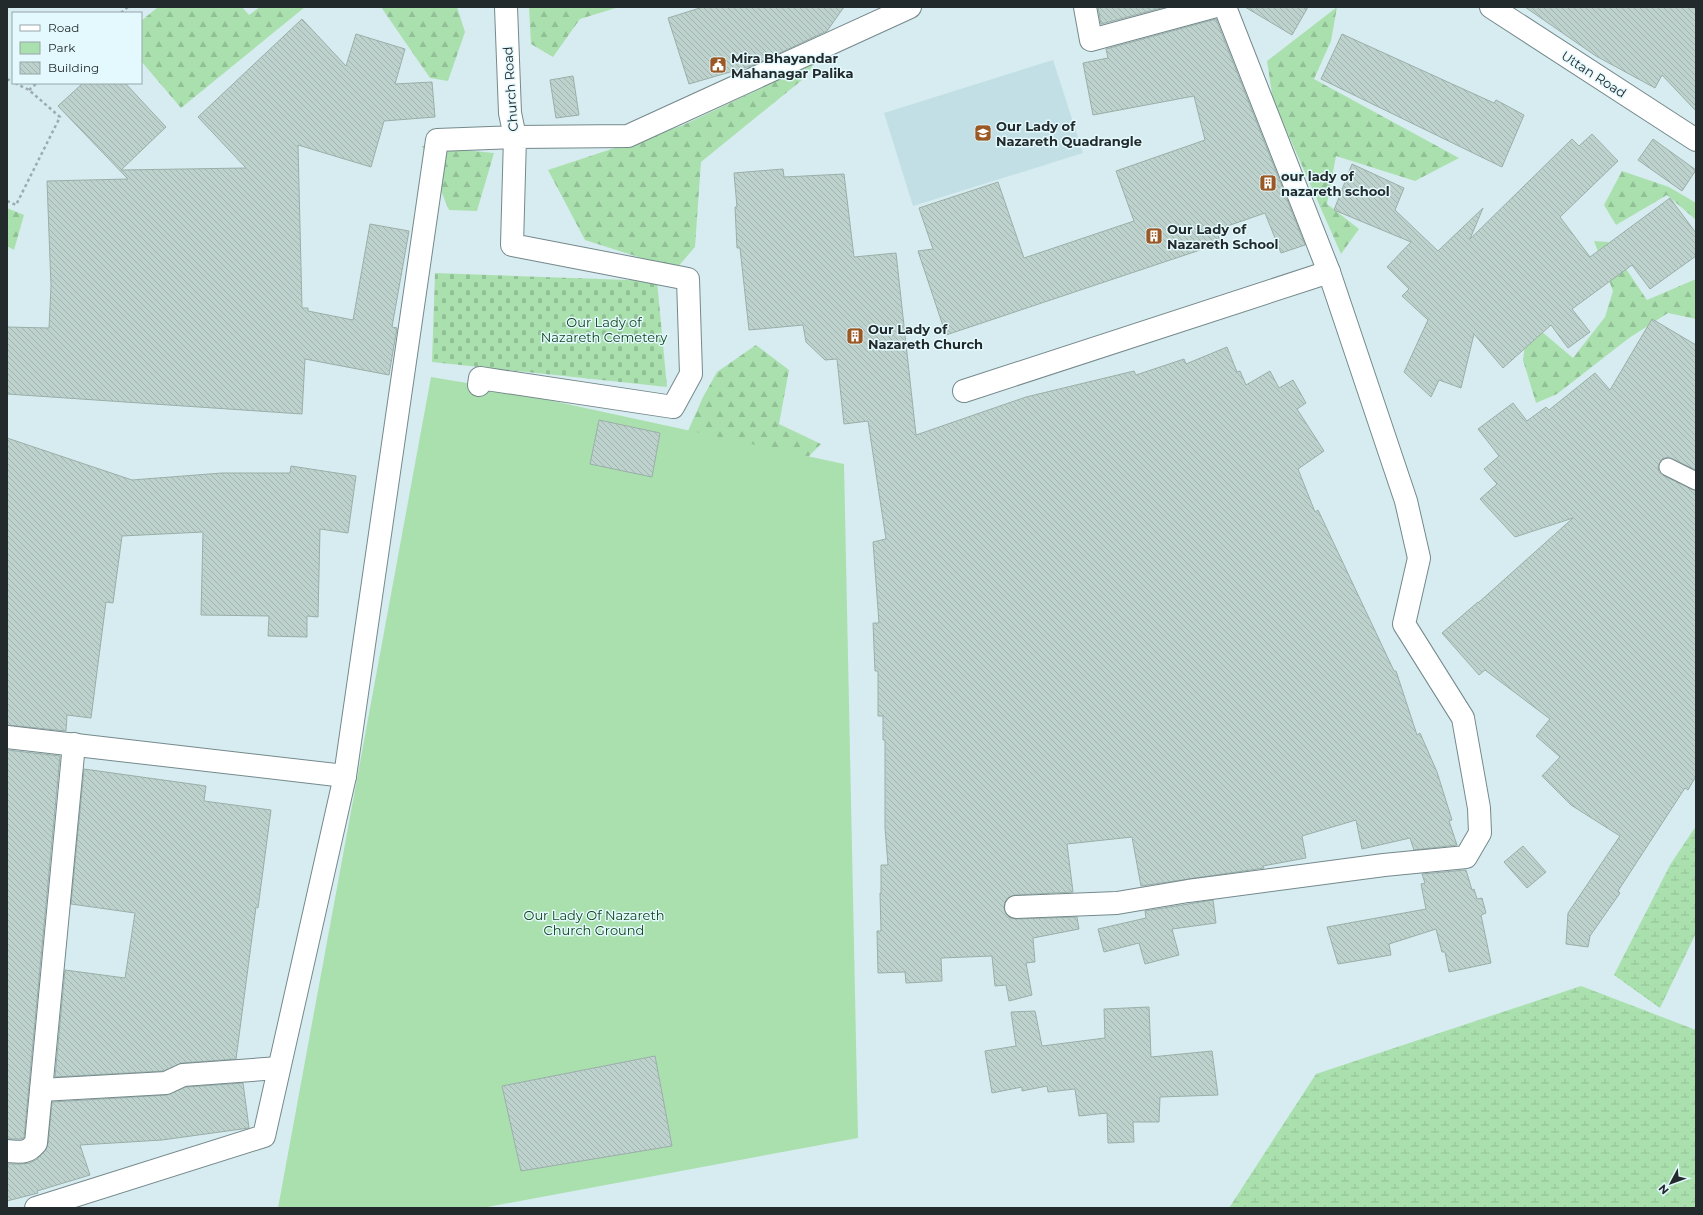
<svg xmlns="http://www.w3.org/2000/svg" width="1703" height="1215" font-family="Montserrat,sans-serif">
  <defs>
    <pattern id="forest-firs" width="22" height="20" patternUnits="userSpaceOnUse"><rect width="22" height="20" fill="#aae0ae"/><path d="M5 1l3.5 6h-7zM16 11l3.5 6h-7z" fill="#92c096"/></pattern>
    <pattern id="wetland-marsh" width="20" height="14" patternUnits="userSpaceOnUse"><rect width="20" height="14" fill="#aae0ae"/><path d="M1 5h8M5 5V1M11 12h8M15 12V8" fill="none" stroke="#92c096"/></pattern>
    <pattern id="cemetery-stones" width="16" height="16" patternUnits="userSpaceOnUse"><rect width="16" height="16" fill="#aae0ae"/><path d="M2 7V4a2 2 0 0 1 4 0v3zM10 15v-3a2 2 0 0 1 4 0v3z" fill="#92c096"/></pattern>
    <pattern id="building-back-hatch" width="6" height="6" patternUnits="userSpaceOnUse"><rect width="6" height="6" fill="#bed2cd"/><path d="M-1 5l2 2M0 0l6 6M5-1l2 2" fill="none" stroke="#a3b4b0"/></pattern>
  </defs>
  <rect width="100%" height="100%" fill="#d7ecf0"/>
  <polygon fill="#c1dfe4" points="1053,60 1083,153 913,206 884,113"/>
  <g fill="url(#forest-firs)">
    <polygon points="158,7 242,7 249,15 260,7 305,7 181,108 141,61 141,21"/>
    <polygon points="381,7 457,7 465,32 448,81 430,78"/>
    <polygon points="529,7 619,7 580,19 553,57 531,44"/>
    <polygon points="1337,7 1331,41 1314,79 1459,158 1415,181 1336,156 1327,204 1359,229 1341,254 1273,100 1267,61"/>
    <polygon points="815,63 802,80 701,162 695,247 676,269 585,240 548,170 681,126"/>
    <polygon points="422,146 494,153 477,211 449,210"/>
    <polygon points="1622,171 1669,187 1696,203 1696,220 1667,195 1616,225 1604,205"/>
    <polygon points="7,208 24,215 14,250 7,246"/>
    <polygon points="1594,241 1608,242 1647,300 1696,279 1696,319 1668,313 1629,338 1557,394 1536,403 1523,360 1528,320 1573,358 1605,317 1613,291"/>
    <polygon points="756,345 789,370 779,424 821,444 783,482 673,465 703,397 717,372"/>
  </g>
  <g fill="url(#wetland-marsh)">
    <polygon points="1696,826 1696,933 1660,1008 1614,975 1670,865"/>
    <polygon points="1581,986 1696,1030 1696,1208 1229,1208 1316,1074"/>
  </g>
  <polygon fill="url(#cemetery-stones)" points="435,273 657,281 667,387 432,362"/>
  <polygon fill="#aae0ae" points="431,377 479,385 844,464 858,1138 482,1208 278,1208"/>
  <g fill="url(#building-back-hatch)" stroke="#9bafa9">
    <polygon points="703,7 844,7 827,31 754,65 689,84 668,18"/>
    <polygon points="1098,7 1165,7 1101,24"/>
    <polygon points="1245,7 1308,7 1292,35"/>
    <polygon points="1525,7 1696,7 1696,111 1662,75 1655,88 1596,56"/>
    <polygon points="302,19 346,66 356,34 405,49 395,84 432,82 435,117 384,121 371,167 298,145 302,308 308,308 308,311 353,320 370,224 409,231 392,327 397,328 389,375 305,359 302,414 7,394 7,327 49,328 51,286 47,181 128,179 58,106 83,83 125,83 166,127 121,170 246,168 198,117"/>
    <polygon points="1216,19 1305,245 1281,253 1265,213 1216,230 1221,243 946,335 918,251 933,249 919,208 998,182 1024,258 1134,221 1116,171 1205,140 1194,96 1093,115 1083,63 1108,58 1106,49"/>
    <polygon points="1342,34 1494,103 1496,100 1524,115 1502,167 1321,79"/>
    <polygon points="573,76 579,115 556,118 550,80"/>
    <polygon points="1592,134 1618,161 1560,217 1590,257 1670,198 1696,233 1696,256 1650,289 1632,265 1572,309 1590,332 1568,348 1551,325 1503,368 1474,334 1461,388 1439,380 1431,397 1404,372 1428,320 1402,296 1409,289 1387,267 1411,242 1334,210 1352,164 1404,188 1395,210 1438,251 1483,208 1470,239 1572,139 1579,146"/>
    <polygon points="1653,139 1696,170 1682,191 1638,160"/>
    <polygon points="783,169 784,177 844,174 854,257 896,253 916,435 1026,397 1134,371 1136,375 1184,359 1186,364 1227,347 1237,372 1240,371 1246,385 1270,371 1279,388 1293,380 1306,403 1297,409 1324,451 1298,469 1315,512 1318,510 1394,671 1396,671 1417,735 1420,733 1437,772 1452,820 1449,821 1457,845 1414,850 1410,838 1362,849 1356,820 1302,836 1306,858 1263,866 1264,868 1141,886 1132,837 1067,844 1073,892 1016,895 1009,897 1005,902 1004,908 1006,914 1010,918 1016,919 1077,917 1079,929 1033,938 1035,962 1026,963 1032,995 1009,1001 1006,985 995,986 992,956 941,958 942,981 906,983 905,972 878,973 877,931 881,931 880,893 881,893 881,865 888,865 885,828 885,740 883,740 883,716 878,716 878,671 875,671 873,623 879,623 873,542 886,539 868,421 844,424 837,359 825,360 806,342 803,325 749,330 740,248 737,248 735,207 737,207 734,173"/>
    <polygon points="1652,319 1696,345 1696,470 1668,457 1662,459 1658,467 1659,472 1664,476 1696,491 1696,776 1688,790 1685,788 1618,891 1620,893 1590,936 1588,947 1566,944 1568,913 1620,836 1571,805 1542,776 1560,757 1536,736 1550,719 1485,670 1479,675 1442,633 1478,602 1478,603 1573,518 1515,537 1480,499 1497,484 1484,469 1499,456 1478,429 1513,403 1527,421 1546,407 1549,410 1595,373 1610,390"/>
    <polygon points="599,420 660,433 652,477 590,464"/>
    <polygon points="7,438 132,480 222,473 290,473 291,466 356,476 348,533 320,529 318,617 307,616 307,637 268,636 269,616 201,615 203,532 122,536 113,603 106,602 91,718 67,715 66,731 7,725"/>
    <polygon points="7,750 60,756 24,1138 20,1139 7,1139"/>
    <polygon points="84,769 206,786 204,801 271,810 258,908 256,907 236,1059 182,1063 163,1071 55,1077 65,970 125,978 135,913 71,904"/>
    <polygon points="1523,846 1546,872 1527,888 1504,862"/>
    <polygon points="1466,870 1472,890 1474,889 1477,899 1482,898 1486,913 1481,915 1491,963 1449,972 1445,952 1442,952 1436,929 1389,944 1391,955 1338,964 1327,927 1426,909 1421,884 1425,883 1422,874"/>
    <polygon points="1213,900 1216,923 1172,929 1179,955 1145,964 1139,943 1104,952 1098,929 1146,918 1145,911"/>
    <polygon points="1149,1007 1151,1057 1212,1051 1218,1095 1160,1097 1159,1122 1133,1122 1134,1142 1108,1143 1107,1113 1079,1116 1075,1089 1048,1092 1047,1086 1022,1091 1022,1087 992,1093 985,1051 1016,1046 1011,1012 1035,1011 1042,1046 1105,1038 1104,1009"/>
    <polygon points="655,1056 672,1146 521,1171 502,1086"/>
    <polygon points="243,1083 249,1128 162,1140 80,1145 90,1175 37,1191 38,1193 7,1201 7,1164 21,1164 30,1163 37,1159 45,1151 48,1144 52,1102 167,1095 186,1087"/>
  </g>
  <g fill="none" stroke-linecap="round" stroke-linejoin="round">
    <g stroke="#75898c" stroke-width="19">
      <polyline id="lane" points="1668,467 1696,481"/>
    </g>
    <g stroke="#75898c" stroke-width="24">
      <g id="street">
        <polyline points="1085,7 1091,40 1213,7"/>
        <polyline points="479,385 480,378 673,407 691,374 688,279 512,245 515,137 628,136 910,7"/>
        <polyline points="964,391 1329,272"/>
        <polyline points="7,737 345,776"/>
        <polyline points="1016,907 1117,903 1188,891 1384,865 1466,857 1480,833 1479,808 1463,718 1404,624 1419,558 1406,501 1329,272 1225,7"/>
        <polyline points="41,1090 166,1083 183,1075 279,1068"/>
        <path d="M7,1151C21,1152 27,1154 36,1143L74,744"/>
        <polyline points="36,1208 264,1136 345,776 437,140 515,137 510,113 506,7"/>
      </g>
    </g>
    <g stroke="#75898c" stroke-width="24">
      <polyline id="secondary" points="1491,7 1696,140"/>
    </g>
    <g stroke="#9babaf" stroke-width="2.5" stroke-dasharray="3 3" stroke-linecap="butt">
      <polyline points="121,13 128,7"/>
      <polyline points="7,79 13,82"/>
      <polyline points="29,90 37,83"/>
      <polyline points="7,201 16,205 60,117 29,90 15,83"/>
    </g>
    <use href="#lane" stroke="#fff" stroke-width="17"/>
    <use href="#street" stroke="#fff" stroke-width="22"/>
    <use href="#secondary" stroke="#fff" stroke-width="22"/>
  </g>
  <defs>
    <g id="civic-square" transform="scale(0.9)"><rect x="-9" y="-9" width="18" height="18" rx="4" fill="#9a5825" stroke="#e4f9fd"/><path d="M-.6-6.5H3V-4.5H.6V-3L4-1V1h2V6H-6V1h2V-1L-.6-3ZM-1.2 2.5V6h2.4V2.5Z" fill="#fff"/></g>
    <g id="school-square" transform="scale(0.9)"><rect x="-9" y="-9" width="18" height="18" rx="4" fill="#9a5825" stroke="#e4f9fd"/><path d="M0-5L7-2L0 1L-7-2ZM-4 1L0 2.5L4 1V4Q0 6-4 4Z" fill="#fff"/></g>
    <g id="building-square" transform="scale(0.9)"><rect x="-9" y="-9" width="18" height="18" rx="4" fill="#9a5825" stroke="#e4f9fd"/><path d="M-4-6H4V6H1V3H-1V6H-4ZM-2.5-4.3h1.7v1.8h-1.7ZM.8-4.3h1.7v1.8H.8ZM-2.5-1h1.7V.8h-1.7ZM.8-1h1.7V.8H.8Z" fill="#fff"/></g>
  </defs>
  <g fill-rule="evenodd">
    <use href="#civic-square" x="718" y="65"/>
    <use href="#school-square" x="983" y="133"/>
    <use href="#building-square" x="1268" y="183"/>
    <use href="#building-square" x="1154" y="236"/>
    <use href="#building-square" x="855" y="336"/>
  </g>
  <g text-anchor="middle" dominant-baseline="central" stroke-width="3" stroke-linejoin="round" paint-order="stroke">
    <g font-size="13" font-weight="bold" fill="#222a2c" stroke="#e4f9fd" text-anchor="start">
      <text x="731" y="58">Mira Bhayandar<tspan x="731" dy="15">Mahanagar Palika</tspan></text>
      <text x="996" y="126">Our Lady of<tspan x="996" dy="15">Nazareth Quadrangle</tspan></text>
      <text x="1281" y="176">our lady of<tspan x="1281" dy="15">nazareth school</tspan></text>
      <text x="1167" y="229">Our Lady of<tspan x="1167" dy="15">Nazareth School</tspan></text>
      <text x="868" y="329">Our Lady of<tspan x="868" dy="15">Nazareth Church</tspan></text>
    </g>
    <g font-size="13" fill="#222a2c" stroke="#e4f9fd">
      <text transform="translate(1594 74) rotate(33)">Uttan Road</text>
      <text transform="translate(510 89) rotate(-94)">Church Road</text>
    </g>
    <g font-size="13" fill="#0e451a" stroke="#e4f9fd">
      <text x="604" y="322">Our Lady of<tspan x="604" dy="15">Nazareth Cemetery</tspan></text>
      <text x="594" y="915">Our Lady Of Nazareth<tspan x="594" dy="15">Church Ground</tspan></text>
    </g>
  </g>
  <rect width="1703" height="1215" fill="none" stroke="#222a2c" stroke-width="16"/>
  <rect x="12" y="12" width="130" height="72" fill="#e4f9fd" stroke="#96a6a9"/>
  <rect x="20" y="25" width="20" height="6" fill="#ffffff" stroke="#96a6a9"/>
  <text x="48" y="32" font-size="12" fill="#222a2c">Road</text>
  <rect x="20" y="42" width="20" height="12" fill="#aae0ae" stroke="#96a6a9"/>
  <text x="48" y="52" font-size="12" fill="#222a2c">Park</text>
  <rect x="20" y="62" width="20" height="12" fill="url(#building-back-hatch)" stroke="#96a6a9"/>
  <text x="48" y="72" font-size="12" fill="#222a2c">Building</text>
  <g transform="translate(1671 1183) rotate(229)" stroke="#e4f9fd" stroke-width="3" paint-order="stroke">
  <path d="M0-3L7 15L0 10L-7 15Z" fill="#222a2c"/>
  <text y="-6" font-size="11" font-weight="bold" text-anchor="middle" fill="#222a2c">N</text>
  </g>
</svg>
